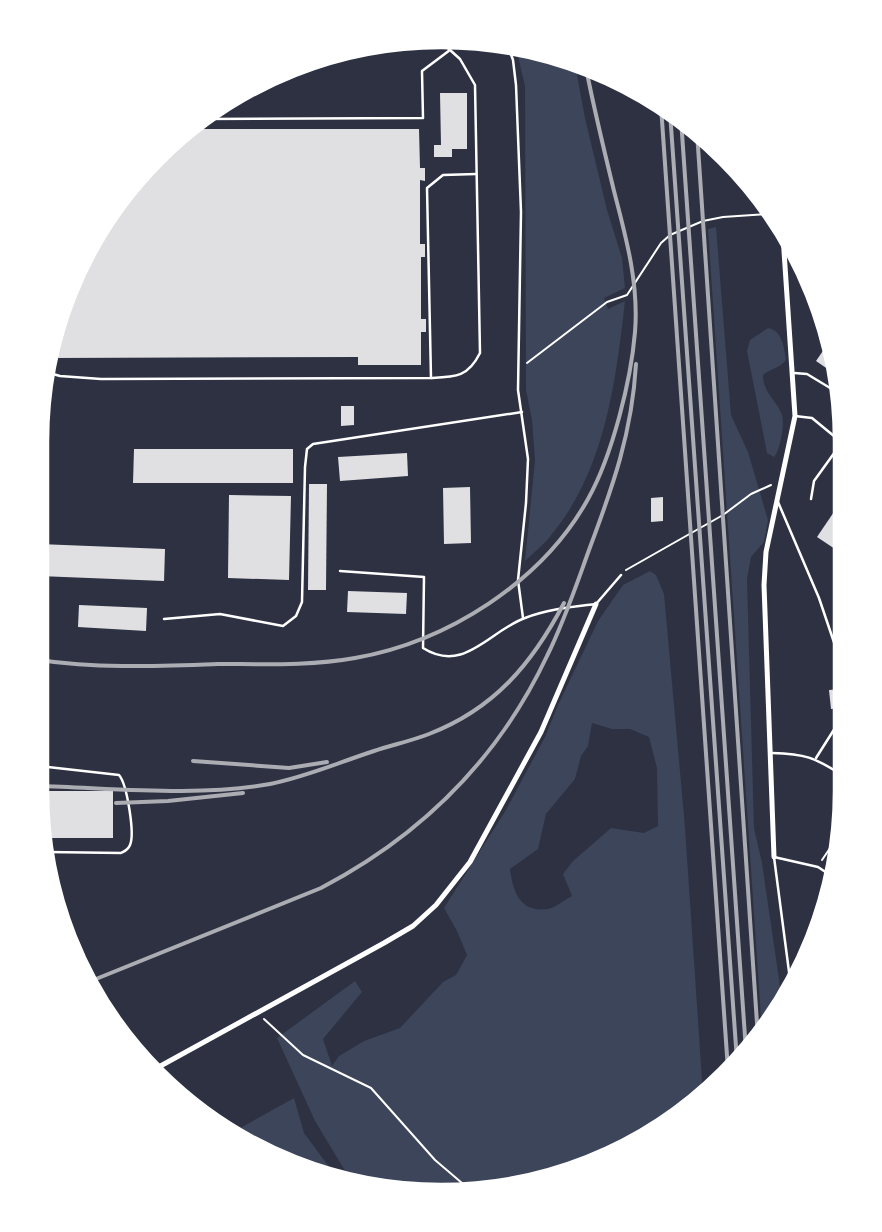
<svg xmlns="http://www.w3.org/2000/svg" width="882" height="1232" font-family="'PT Serif',serif">
  <rect width="100%" height="100%" fill="#2d3142"/>
  <g fill="#3c4559" fill-rule="evenodd">
    <path d="M516,48L545,53L575,64L585,118L607,210L622,258L625,288L604,298L608,309L625,301C616,381 605,470 552,534C545,544 534,552 525,561L535,460L532,420L526,390L525,86Z"/>
    <polygon points="716,227 731,415 748,452 768,520 764,542 751,557 747,579 754,828 762,863 782,1000 762,1033 708,229"/>
    <path d="M768,328C783,331 784,348 786,360C779,369 771,368 763,375C763,393 777,400 782,415C785,424 780,451 774,457L767,453L747,351L750,340Z"/>
    <path d="M650,571L656,575L664,594L685,827L703,1095L595,1163L493,1190L363,1186L345,1180L350,1179L315,1121L277,1038L355,981L362,992L323,1039L332,1066L339,1056L364,1041L400,1028L443,982L456,975L467,955L457,931L444,908L506,810L545,737L558,705L598,621L623,585ZM592,723L612,729H630L649,737L657,768L658,826L644,833L611,828L573,861L563,874L572,896C565,899 555,908 548,909C520,913 513,892 510,869L538,849L546,814L575,779L581,756L588,746Z"/>
    <polygon points="294,1098 304,1133 336,1176 263,1152 233,1132"/>
  </g>
  <g fill="#e0e0e3">
    <polygon points="440,93 467,93 467,149 452,149 452,157 434,157 434,145 441,145"/>
    <polygon points="189,129 419,129 420,168 425,168 425,181 420,180 420,244 425,244 425,257 421,257 421,319 426,319 426,332 421,332 421,365 358,365 358,357 48,358 93,240 176,138"/>
    <polygon points="827,345 832,363 835,374 816,361"/>
    <polygon points="341,406 354,406 354,425 341,426"/>
    <polygon points="134,449 293,449 293,483 133,483"/>
    <polygon points="407,453 408,476 340,481 338,457"/>
    <polygon points="309,484 327,484 326,590 308,590"/>
    <polygon points="470,487 471,543 444,544 443,488"/>
    <polygon points="229,495 291,496 289,580 228,578"/>
    <polygon points="663,497 663,521 651,522 651,498"/>
    <polygon points="840,503 841,553 817,537"/>
    <polygon points="39,544 165,549 164,581 39,576"/>
    <polygon points="348,591 407,593 406,614 347,612"/>
    <polygon points="79,605 147,608 146,631 78,627"/>
    <polygon points="842,689 842,708 831,709 829,690"/>
    <polygon points="39,791 113,791 113,838 45,838"/>
  </g>
  <g fill="none" stroke-linecap="round" stroke-linejoin="round">
    <g stroke="#fff" stroke-width="2">
      <polyline points="527,363 607,302 627,295 661,243 670,235 703,221 723,217 769,214"/>
      <polyline points="626,570 723,515 751,494 771,485"/>
      <polyline points="822,860 839,835"/>
      <polyline points="264,1019 303,1055 371,1088 435,1160 469,1189"/>
    </g>
    <g stroke="#fff" stroke-width="2.5">
      <polyline points="508,46 513,60 516,85 521,212 518,390 528,459 526,503 518,580 523,618"/>
      <polyline points="203,119 423,118 422,71 450,50"/>
      <path d="M46,372L60,376L101,379L431,378C456,377 468,377 480,353L475,85L460,59L440,41"/>
      <polyline points="794,373 807,374 840,394"/>
      <polyline points="431,378 427,188 443,175 476,174"/>
      <polyline points="795,416 812,418 840,441"/>
      <polyline points="811,499 814,481 840,445"/>
      <polyline points="778,502 819,598 841,663"/>
      <path d="M340,571L424,577L423,648C464,674 489,631 525,618C548,609 572,607 596,604L621,575"/>
      <polyline points="164,619 220,614 283,626 296,616 302,602 305,467 307,449 313,444 522,412"/>
      <path d="M772,753C805,754 814,757 842,775"/>
      <polyline points="816,758 842,717"/>
      <path d="M39,766L119,775C127,784 135,834 130,845C128,850 125,851 121,853L47,852"/>
      <polyline points="791,987 774,857 818,867 833,877"/>
    </g>
    <g stroke="#fff" stroke-width="5">
      <polyline points="774,857 764,585 766,552 795,416 783,236"/>
      <polyline points="155,1069 384,943 413,926 436,905 470,862 541,732 596,604"/>
    </g>
    <g stroke="#abadb3" stroke-width="4">
      <polyline points="661,106 728,1070"/>
      <polyline points="670,112 737,1061"/>
      <polyline points="681,119 746,1051"/>
      <polyline points="697,132 758,1038"/>
      <path d="M39,660C98,669 159,666 218,664C263,664 311,666 355,658C447,642 542,582 588,499C612,456 631,381 635,332C639,284 626,237 614,191C604,150 594,109 586,68"/>
      <polyline points="193,761 289,768 327,762"/>
      <path d="M39,786C113,788 196,797 270,784C306,777 340,762 374,751C392,745 411,741 429,734C494,709 532,664 564,603"/>
      <polyline points="116,803 168,801 243,793"/>
      <path d="M91,981L321,888C422,835 498,760 547,656C564,622 576,586 589,550C613,486 632,433 636,364"/>
    </g>
  </g>
  <path d="M0 0H882V1232H0ZM441 48H441A393 393 0 0 1 834 441V791A393 393 0 0 1 441 1184H441A393 393 0 0 1 48 791V441A393 393 0 0 1 441 48Z" fill="#fff" fill-rule="evenodd"/>
  <path fill="none" stroke="#fff" stroke-width="2.5" d="M441 48H441A393 393 0 0 1 834 441V791A393 393 0 0 1 441 1184H441A393 393 0 0 1 48 791V441A393 393 0 0 1 441 48Z"/>
</svg>
